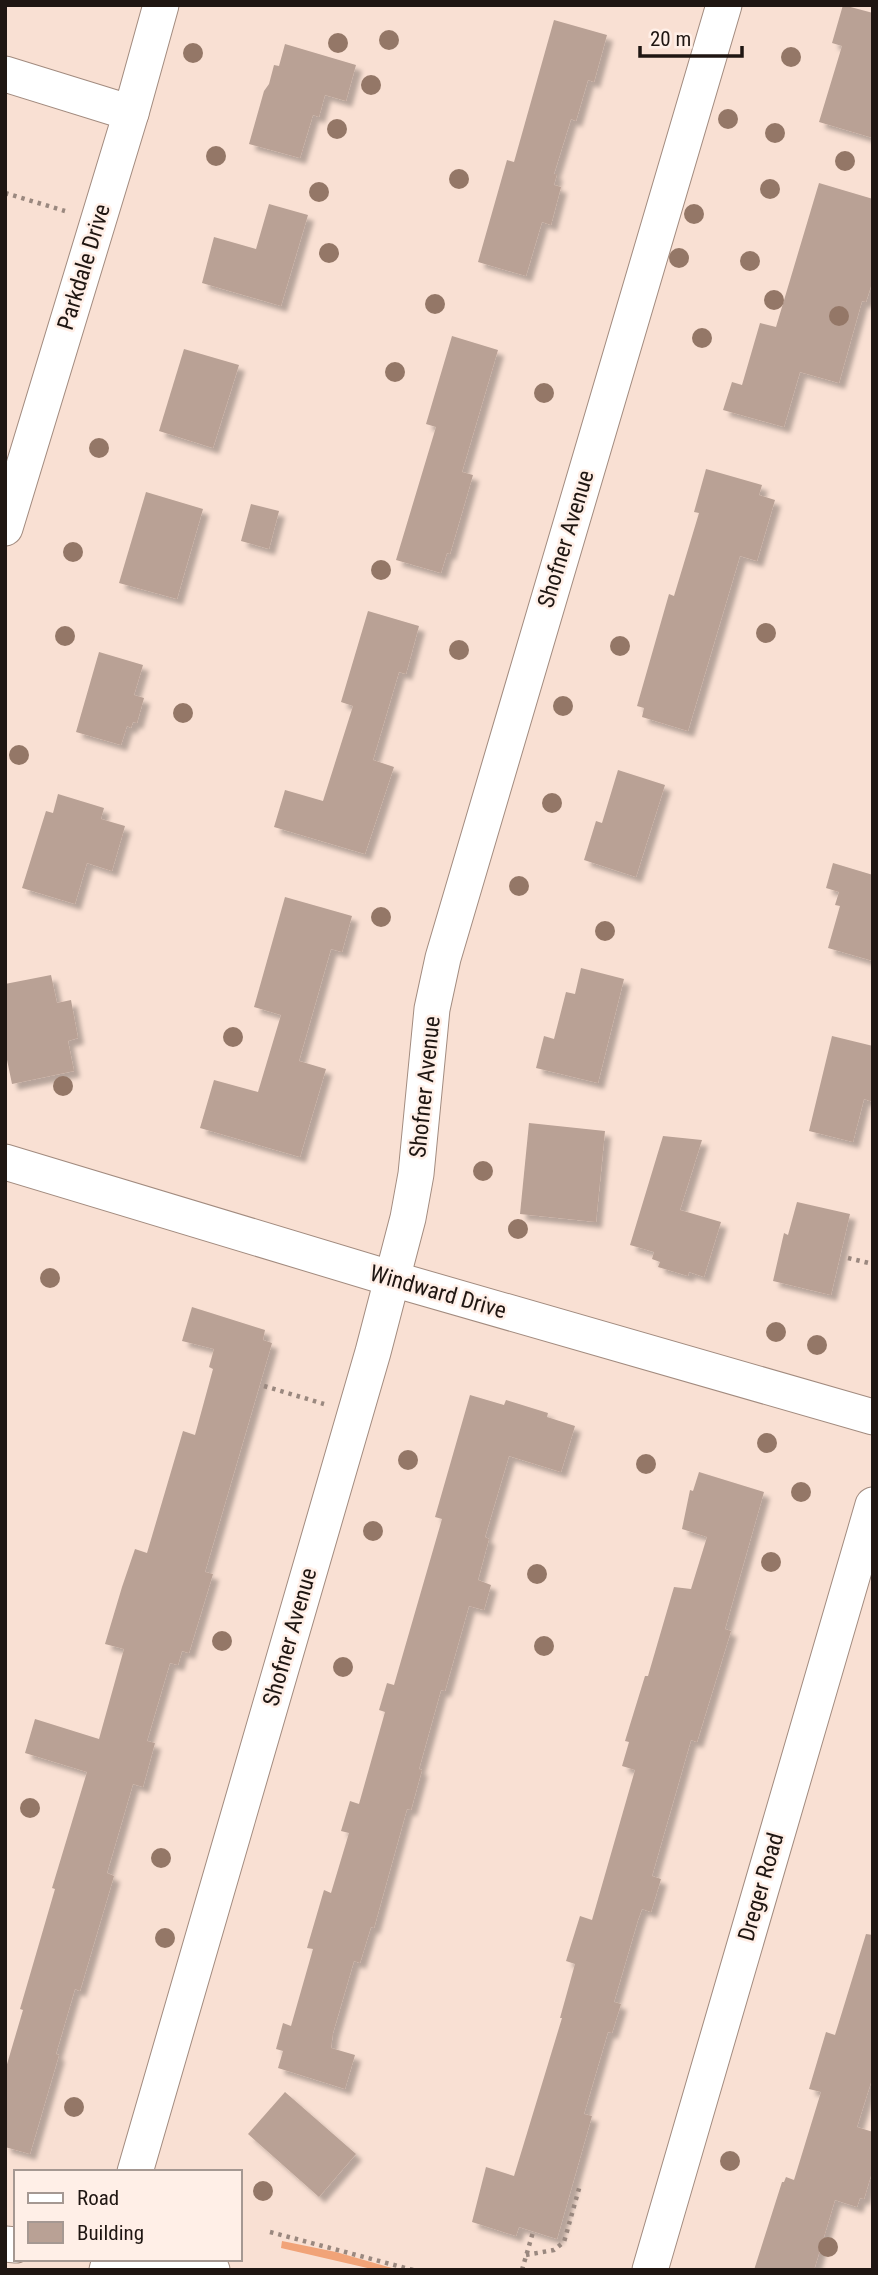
<svg xmlns="http://www.w3.org/2000/svg" width="878" height="2275" font-family="'Roboto Condensed',sans-serif">
  <defs>
    <filter id="shadow"><feDropShadow dx="6" dy="6" stdDeviation="2" flood-color="#0004"/></filter>
  </defs>
  <rect width="100%" height="100%" fill="#f9e0d3"/>
  <polygon fill="#f1a378" points="282,2241 336,2252 399,2270 376,2270 281,2248"/>
  <g fill="#b9a195" filter="url(#shadow)">
    <polygon points="843,5 873,13 873,138 819,122 842,46 832,43"/>
    <polygon points="554,20 607,35 594,82 588,80 576,121 571,119 554,174 557,174 554,185 561,187 551,225 542,222 526,276 478,262 507,160 514,162"/>
    <polygon points="285,44 356,65 346,101 325,95 319,117 313,115 300,158 249,144 264,91 269,84 274,65 279,66"/>
    <polygon points="819,183 873,199 873,280 866,302 862,301 839,383 800,372 784,427 723,410 732,382 742,385 760,323 776,327"/>
    <polygon points="269,204 308,215 281,306 202,283 214,237 256,249"/>
    <polygon points="452,336 498,350 462,472 473,475 450,554 447,553 441,573 396,560 436,427 426,424"/>
    <polygon points="184,349 239,365 213,448 159,431"/>
    <polygon points="706,469 762,485 759,495 775,500 757,561 740,556 688,731 642,717 644,708 637,706 669,594 674,596 699,513 694,512"/>
    <polygon points="146,492 203,509 177,599 119,583"/>
    <polygon points="251,504 279,511 269,549 241,541"/>
    <polygon points="368,611 419,626 406,674 399,672 373,760 394,767 365,854 274,827 285,790 323,801 353,706 341,702"/>
    <polygon points="99,652 143,665 134,695 144,698 137,723 133,722 131,728 127,726 121,745 76,732"/>
    <polygon points="618,770 665,785 636,877 584,860 596,821 602,823"/>
    <polygon points="58,794 104,808 101,819 125,826 112,871 87,863 75,904 22,888 46,811 53,813"/>
    <polygon points="833,863 873,875 873,961 828,948 840,906 835,905 839,892 826,888"/>
    <polygon points="285,897 352,916 342,952 331,949 299,1061 326,1069 300,1157 200,1128 214,1080 258,1092 281,1015 254,1007"/>
    <polygon points="581,968 624,979 598,1083 536,1068 544,1036 554,1039 566,992 575,994"/>
    <polygon points="51,975 57,1003 71,1000 78,1038 68,1041 74,1071 12,1084 5,1050 5,984"/>
    <polygon points="832,1036 873,1046 873,1102 864,1099 853,1142 809,1131"/>
    <polygon points="529,1123 605,1131 596,1222 520,1214"/>
    <polygon points="663,1136 702,1140 680,1210 721,1222 704,1277 689,1272 688,1276 658,1267 660,1262 652,1259 654,1252 630,1245"/>
    <polygon points="797,1202 850,1214 831,1295 773,1281 784,1233 788,1235"/>
    <polygon points="192,1307 265,1330 263,1340 272,1343 205,1572 213,1574 189,1653 182,1651 178,1665 170,1663 147,1741 155,1743 143,1787 133,1784 107,1873 114,1876 80,1991 75,1989 56,2054 59,2055 30,2154 5,2147 5,2071 23,2010 20,2009 55,1889 52,1888 87,1772 25,1753 35,1719 99,1739 124,1649 105,1644 122,1587 135,1549 147,1553 183,1431 195,1435 213,1369 209,1367 214,1349 182,1341"/>
    <polygon points="470,1395 504,1405 506,1400 548,1413 547,1417 575,1426 561,1472 509,1456 485,1537 489,1539 478,1580 491,1585 484,1610 469,1606 445,1691 441,1690 419,1769 422,1770 411,1810 407,1809 374,1928 371,1927 360,1963 354,1961 333,2033 331,2048 355,2055 345,2089 278,2068 283,2051 276,2049 283,2023 291,2026 313,1949 307,1948 324,1890 331,1893 349,1833 341,1831 350,1801 359,1804 385,1712 379,1710 387,1683 394,1685 442,1519 435,1517"/>
    <polygon points="699,1472 764,1492 725,1629 731,1631 697,1742 691,1740 652,1876 661,1879 651,1912 642,1909 638,1920 614,2002 621,2004 612,2033 608,2032 584,2114 592,2116 557,2239 519,2227 516,2236 472,2222 486,2167 514,2176 562,2018 560,2018 575,1964 566,1961 580,1916 592,1920 635,1770 622,1766 629,1742 625,1741 645,1676 648,1676 674,1587 691,1589 707,1537 682,1529 690,1490 693,1491"/>
    <polygon points="866,1934 873,1935 873,2076 857,2127 873,2132 873,2169 864,2199 860,2198 857,2207 835,2200 814,2270 754,2270 782,2182 784,2182 786,2177 794,2180 821,2092 809,2089 826,2032 835,2035"/>
    <polygon points="285,2092 356,2154 319,2197 248,2134"/>
  </g>
  <g fill="none" stroke-linecap="round" stroke-linejoin="round">
    <g stroke="#a28b7f" stroke-width="37">
      <g id="minor">
        <polyline points="5,74 131,113"/>
        <polyline points="5,528 131,113 161,5"/>
        <polyline points="5,1162 393,1279 873,1417"/>
        <polyline points="135,2172 373,1352 408,1218 416,1174 432,1009 443,958 724,5"/>
        <polyline points="5,2244 16,2245"/>
        <polyline points="139,2259 212,2270"/>
        <polyline points="107,2270 110,2259"/>
        <polyline points="650,2270 873,1505"/>
      </g>
    </g>
    <g stroke="#9a887f" stroke-width="4.5" stroke-dasharray="3.5 5" stroke-linecap="butt">
      <polyline points="5,193 65,211"/>
      <polyline points="848,1258 873,1264"/>
      <polyline points="264,1386 324,1404"/>
      <polyline points="270,2232 413,2270"/>
      <polyline points="526,2255 554,2250 564,2242 580,2185"/>
      <polyline points="522,2270 533,2232"/>
    </g>
    <use href="#minor" stroke="#fff" stroke-width="35"/>
  </g>
  <g fill="#947767">
    <circle cx="389" cy="40" r="10"/>
    <circle cx="338" cy="43" r="10"/>
    <circle cx="193" cy="53" r="10"/>
    <circle cx="791" cy="57" r="10"/>
    <circle cx="371" cy="85" r="10"/>
    <circle cx="728" cy="119" r="10"/>
    <circle cx="337" cy="129" r="10"/>
    <circle cx="775" cy="133" r="10"/>
    <circle cx="216" cy="156" r="10"/>
    <circle cx="845" cy="161" r="10"/>
    <circle cx="459" cy="179" r="10"/>
    <circle cx="770" cy="189" r="10"/>
    <circle cx="319" cy="192" r="10"/>
    <circle cx="694" cy="214" r="10"/>
    <circle cx="329" cy="253" r="10"/>
    <circle cx="679" cy="258" r="10"/>
    <circle cx="750" cy="261" r="10"/>
    <circle cx="774" cy="300" r="10"/>
    <circle cx="435" cy="304" r="10"/>
    <circle cx="839" cy="316" r="10"/>
    <circle cx="702" cy="338" r="10"/>
    <circle cx="395" cy="372" r="10"/>
    <circle cx="544" cy="393" r="10"/>
    <circle cx="99" cy="448" r="10"/>
    <circle cx="73" cy="552" r="10"/>
    <circle cx="381" cy="570" r="10"/>
    <circle cx="766" cy="633" r="10"/>
    <circle cx="65" cy="636" r="10"/>
    <circle cx="620" cy="646" r="10"/>
    <circle cx="459" cy="650" r="10"/>
    <circle cx="563" cy="706" r="10"/>
    <circle cx="183" cy="713" r="10"/>
    <circle cx="19" cy="755" r="10"/>
    <circle cx="552" cy="803" r="10"/>
    <circle cx="519" cy="886" r="10"/>
    <circle cx="381" cy="917" r="10"/>
    <circle cx="605" cy="931" r="10"/>
    <circle cx="233" cy="1037" r="10"/>
    <circle cx="63" cy="1086" r="10"/>
    <circle cx="483" cy="1171" r="10"/>
    <circle cx="518" cy="1229" r="10"/>
    <circle cx="50" cy="1278" r="10"/>
    <circle cx="776" cy="1332" r="10"/>
    <circle cx="817" cy="1345" r="10"/>
    <circle cx="767" cy="1443" r="10"/>
    <circle cx="408" cy="1460" r="10"/>
    <circle cx="646" cy="1464" r="10"/>
    <circle cx="801" cy="1492" r="10"/>
    <circle cx="373" cy="1531" r="10"/>
    <circle cx="771" cy="1562" r="10"/>
    <circle cx="537" cy="1574" r="10"/>
    <circle cx="222" cy="1641" r="10"/>
    <circle cx="544" cy="1646" r="10"/>
    <circle cx="343" cy="1667" r="10"/>
    <circle cx="30" cy="1808" r="10"/>
    <circle cx="161" cy="1858" r="10"/>
    <circle cx="165" cy="1938" r="10"/>
    <circle cx="74" cy="2107" r="10"/>
    <circle cx="730" cy="2161" r="10"/>
    <circle cx="263" cy="2191" r="10"/>
    <circle cx="828" cy="2247" r="10"/>
  </g>
  <g text-anchor="middle" dominant-baseline="central" stroke-width="5" stroke-linejoin="round" paint-order="stroke">
    <g font-size="23" fill="#1f1612" stroke="#ffefe7">
      <text transform="translate(84 267) rotate(-73)">Parkdale Drive</text>
      <text transform="translate(566 539) rotate(-73)">Shofner Avenue</text>
      <text transform="translate(425 1087) rotate(-84)">Shofner Avenue</text>
      <text transform="translate(438 1292) rotate(16)">Windward Drive</text>
      <text transform="translate(290 1637) rotate(-74)">Shofner Avenue</text>
      <text transform="translate(761 1887) rotate(-74)">Dreger Road</text>
    </g>
  </g>
  <rect width="878" height="2275" fill="none" stroke="#1f1612" stroke-width="14"/>
  <rect x="14" y="2170" width="228" height="91" fill="#ffefe7" stroke="#a59892" stroke-width="2"/>
  <rect x="28" y="2193" width="35" height="10" fill="#ffffff" stroke="#a59892" stroke-width="2"/>
  <text x="77" y="2205" font-size="21" fill="#1f1612">Road</text>
  <rect x="28" y="2222" width="35" height="21" fill="#b9a195" stroke="#a59892" stroke-width="2"/>
  <text x="77" y="2240" font-size="21" fill="#1f1612">Building</text>
  <path d="M640 46v10h102v-10" fill="none" stroke="#1f1612" stroke-width="3.5"/>
  <text x="650" y="46" font-size="21" fill="#1f1612" stroke="#ffefe7" stroke-width="5" paint-order="stroke">20 m</text>
</svg>
